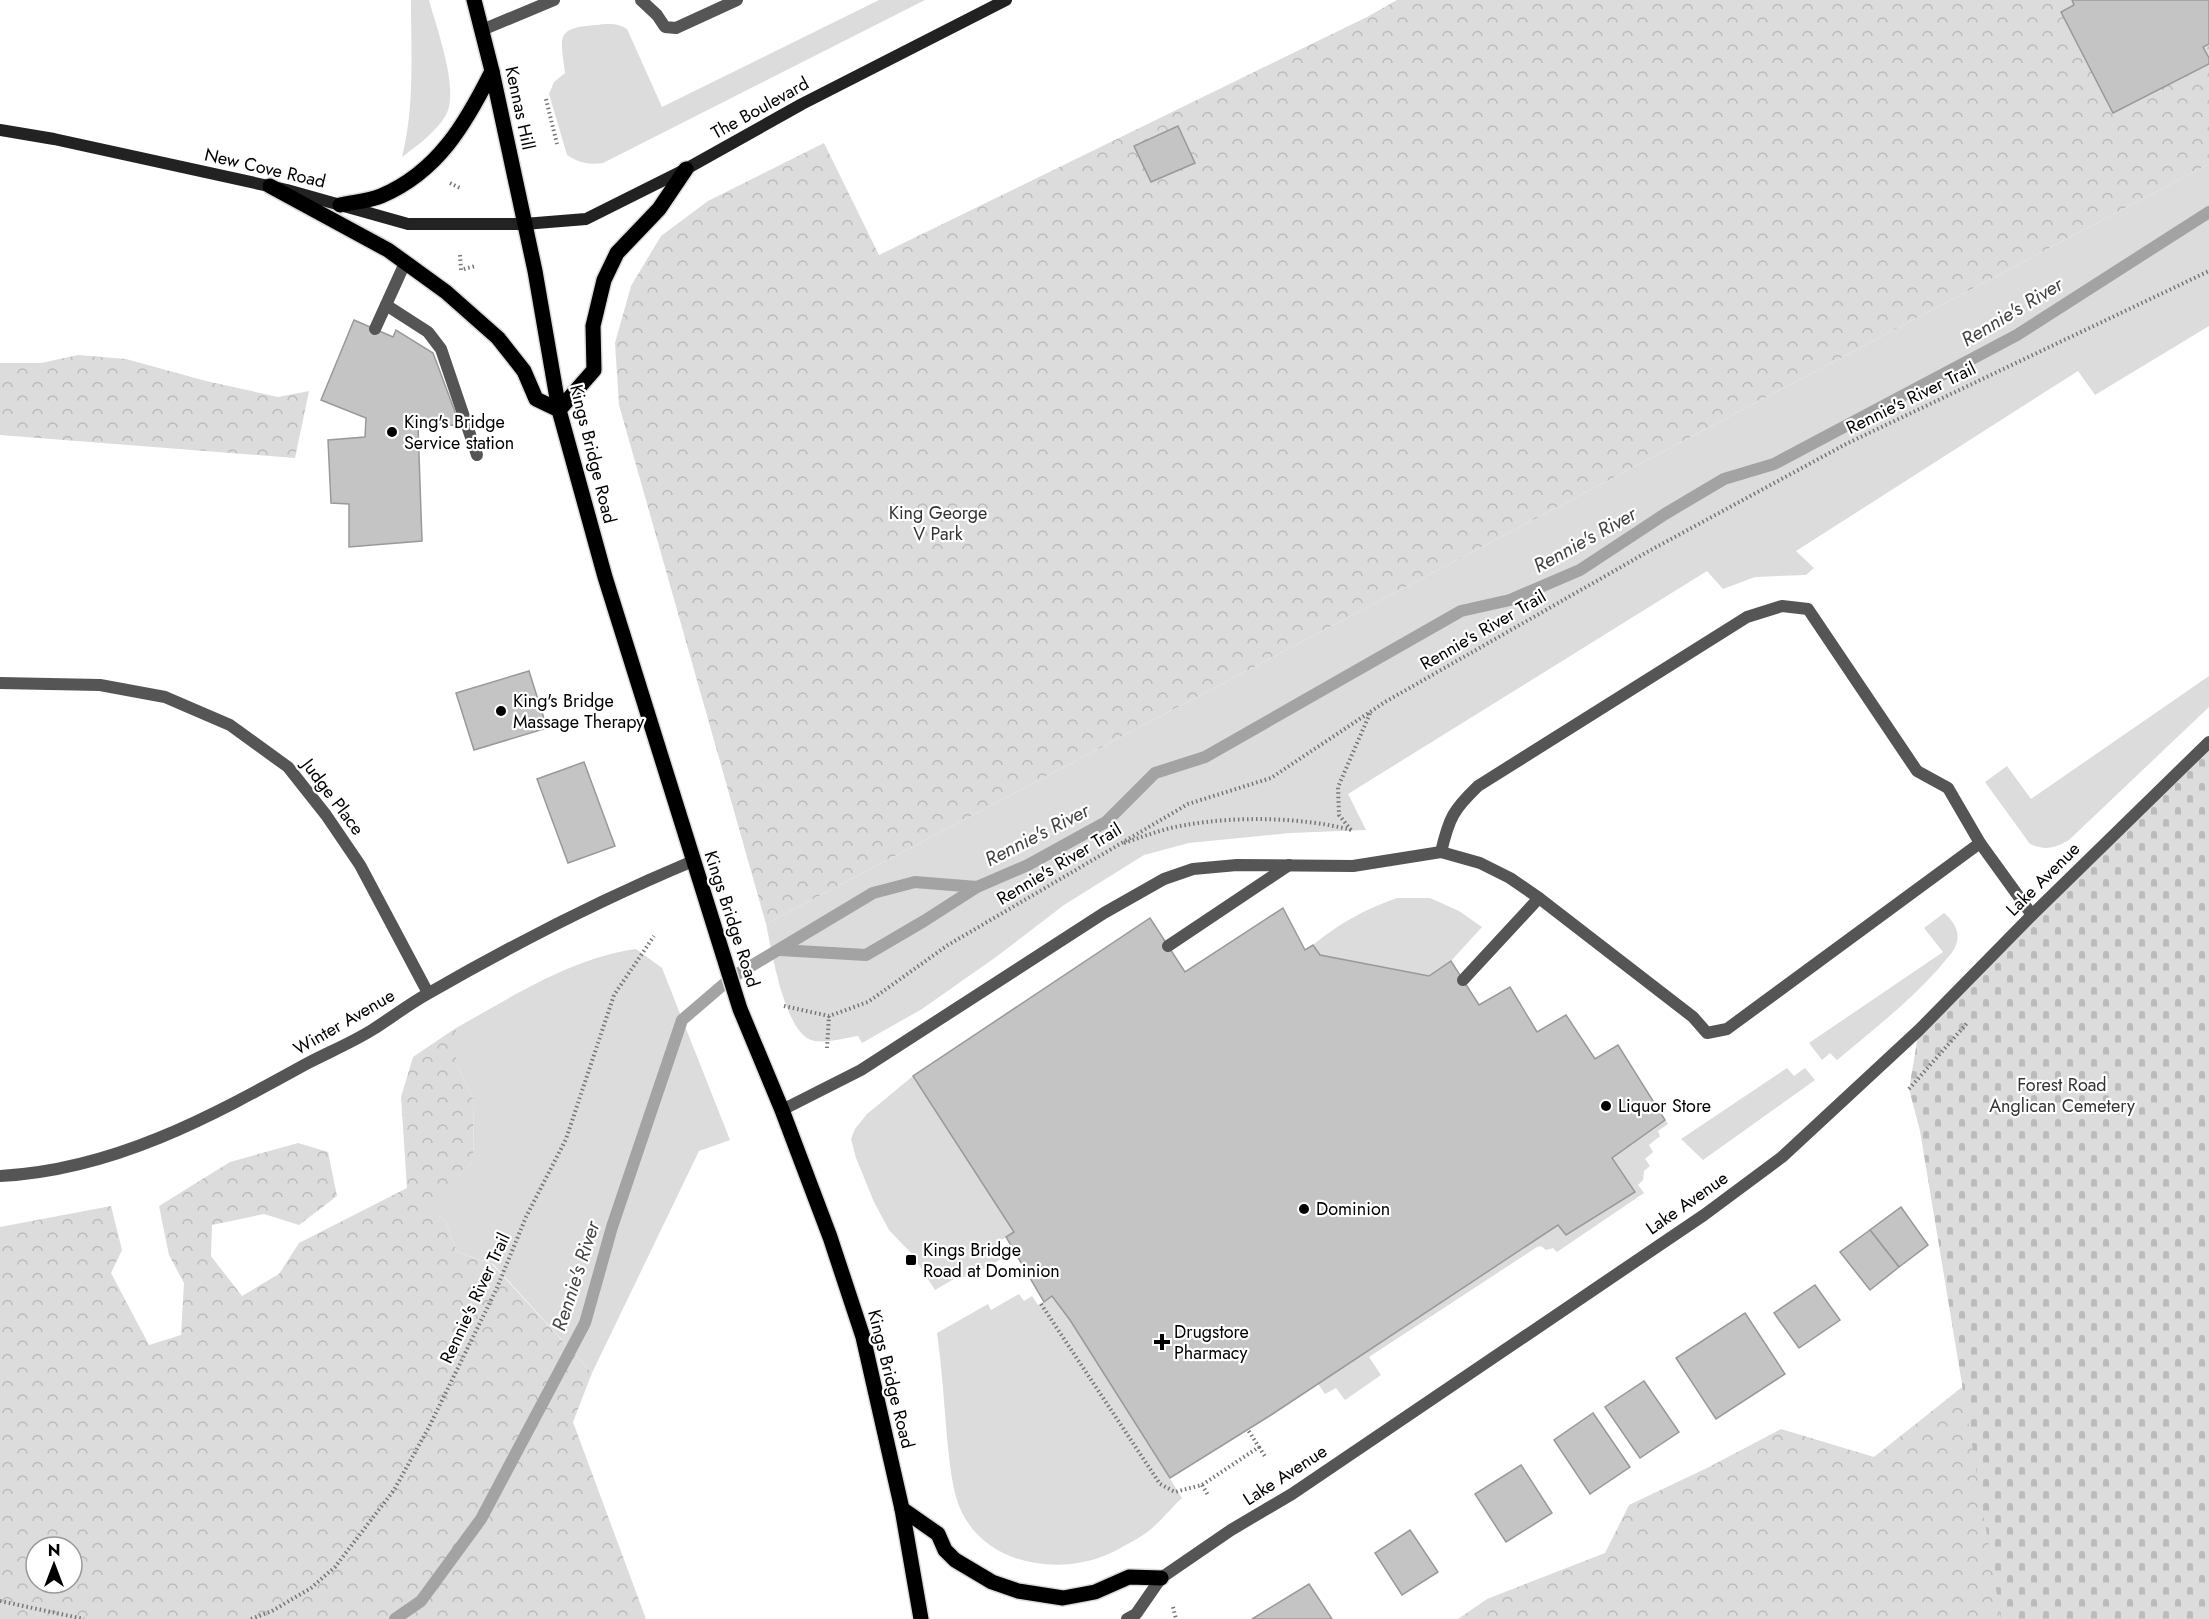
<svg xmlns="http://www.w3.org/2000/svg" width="2209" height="1619" font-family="Jost,sans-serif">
  <defs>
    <pattern id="forest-crowns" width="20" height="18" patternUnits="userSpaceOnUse" patternTransform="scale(1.5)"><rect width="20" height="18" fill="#dcdcdc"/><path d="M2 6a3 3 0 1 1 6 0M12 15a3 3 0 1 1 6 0" fill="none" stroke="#bbb"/></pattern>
    <pattern id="cemetery-stones" width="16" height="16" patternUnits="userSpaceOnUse" patternTransform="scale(1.5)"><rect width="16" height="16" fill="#dcdcdc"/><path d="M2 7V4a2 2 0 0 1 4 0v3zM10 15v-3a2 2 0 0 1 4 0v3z" fill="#bbb"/></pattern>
  </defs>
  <rect width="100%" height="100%" fill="#fff"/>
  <g fill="#dcdcdc">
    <path d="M411,0H429C436,27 460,90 446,115C436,132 418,145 402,157C415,106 411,53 411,0Z"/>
    <path d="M879,0H925L603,163C588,165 580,163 567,155L549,94L554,82L565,73C561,38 554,28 595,25C607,24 616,22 627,29L662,107Z"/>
    <path d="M2209,164V326L2095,395L2078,371L1796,551L1814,568L1806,575L1755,577L1723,589L1707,571L1348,794L1366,830L1290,833L1189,843L1144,855L1064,905L996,957L922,1009L862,1043L858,1036C844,1038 820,1046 807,1038C783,1022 772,952 766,924Z"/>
    <path d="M2209,676V707L2069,840C2055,848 2046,851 2030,844L1985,782L2007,766L2031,799Z"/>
    <path d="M1397,898H1430L1459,911L1482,927L1451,961L1429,976L1320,955L1313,945C1341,922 1364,910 1397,898Z"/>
    <path d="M1944,913C1953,920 1961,932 1956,945C1953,953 1945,960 1940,967C1909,1002 1873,1030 1837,1060L1830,1053L1822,1060L1809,1043L1943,952L1924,928Z"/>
    <path d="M636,949L662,968L730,1140L699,1151L592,1373L493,1264L457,1252L445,1220L425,1208L473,1161L474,1101L456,1062V1028C512,997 571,958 636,949Z"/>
    <polygon points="1787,1068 1794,1076 1805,1068 1815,1080 1703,1160 1681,1139"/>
    <polygon points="913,1076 1014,1232 997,1243 1003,1258 973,1275 954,1279 935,1290 912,1254 889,1230 874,1202 856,1158 851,1139 855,1129 867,1114"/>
    <polygon points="1665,1120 1668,1124 1658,1131 1660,1136 1649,1145 1653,1152 1645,1159 1650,1166 1644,1171 1643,1180 1638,1185 1644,1193 1557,1252 1553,1248 1546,1250 1541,1246 1537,1247 1369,1357 1381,1375 1345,1400 1336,1388 1325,1394 1318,1384 1558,1225 1566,1234 1635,1192 1612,1158"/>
    <path d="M1019,1294L1024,1301L1032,1296L1038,1305L1052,1296L1070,1320L1182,1498C1171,1508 1161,1521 1150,1530C1140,1538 1126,1545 1115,1551C1058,1580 975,1564 956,1497C951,1478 949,1457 947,1438C944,1403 942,1368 937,1333L988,1304L991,1310Z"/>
  </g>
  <g fill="url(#forest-crowns)" fill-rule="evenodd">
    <polygon points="1397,0 2209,0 2209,164 766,924 619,405 615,343 631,286 661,236 708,201 824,143 879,255 1369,16"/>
    <polygon points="78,355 126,359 206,381 278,397 309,391 295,458 0,435 0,363 41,363"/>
    <path d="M456,1028V1062L474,1101L473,1161L426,1208L445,1220L457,1252L492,1264L592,1373L573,1422L646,1619H0V1227L111,1206L122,1250L111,1273L149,1345L181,1335L184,1283L169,1255L159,1206L230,1162L298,1143L328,1152L337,1196L299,1225L264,1214L212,1225L211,1256L242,1296L279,1274L299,1243L407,1188L401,1097L413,1057ZM36,1547H72V1583H36Z"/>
    <polygon points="1995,1361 2209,1619 1458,1619 1487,1599 1605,1553 1629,1505 1707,1468 1781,1429 1874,1457"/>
  </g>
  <polygon fill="url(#cemetery-stones)" points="2209,742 2209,1619 2001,1619 1920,1131 1909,1089 1919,1030"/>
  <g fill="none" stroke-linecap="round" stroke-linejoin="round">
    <g stroke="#a3a3a3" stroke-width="12">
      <polyline points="780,950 866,955 924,921 977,887 1028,865 1106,822 1155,773 1205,757 1461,611 1510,600 1580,570 1665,514 1724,479 1774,464 2017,335 2209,212"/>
      <polyline points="395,1619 421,1601 481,1519 585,1323 612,1227 682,1020 731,978 873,893 915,882 977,887"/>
    </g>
  </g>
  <g fill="#c4c4c4" stroke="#999" stroke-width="1.5">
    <polygon points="2072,0 2209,0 2209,44 2203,47 2209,58 2209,64 2113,113 2061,12 2074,5"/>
    <polygon points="1178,126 1195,163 1151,182 1134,146"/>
    <polygon points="354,320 393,337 396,330 433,353 460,425 418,426 422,541 349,547 349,504 331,503 328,440 365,437 366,418 321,400"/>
    <polygon points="529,671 547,728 474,750 456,693"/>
    <polygon points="584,762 615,846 568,863 537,779"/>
    <polygon points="1283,908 1305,950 1313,945 1320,955 1429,976 1451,961 1479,1005 1510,987 1537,1032 1566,1015 1595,1059 1618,1045 1665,1120 1612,1158 1635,1192 1566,1235 1558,1225 1271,1415 1170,1478 1070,1320 1052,1296 1044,1302 1006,1237 1014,1232 913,1076 1150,918 1185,972"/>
    <polygon points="1901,1207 1928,1245 1899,1267 1870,1230"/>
    <polygon points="1870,1230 1899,1267 1870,1290 1840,1252"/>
    <polygon points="1815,1285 1840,1320 1799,1348 1774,1313"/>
    <polygon points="1745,1313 1785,1374 1716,1419 1676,1358"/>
    <polygon points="1644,1381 1679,1432 1640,1458 1605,1407"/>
    <polygon points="1593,1413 1630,1467 1590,1494 1554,1440"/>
    <polygon points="1521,1465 1552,1513 1506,1542 1475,1494"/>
    <polygon points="1410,1530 1438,1572 1402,1595 1375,1553"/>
    <polygon points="1309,1584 1332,1619 1252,1619"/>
  </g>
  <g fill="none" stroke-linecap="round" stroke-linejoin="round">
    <g stroke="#dbdbdb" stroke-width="18">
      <g id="primary">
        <polyline points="474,0 492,71 535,271 559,410 605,577 740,1009 782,1110 830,1237 863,1337 902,1509 921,1619"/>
        <polyline points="270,186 388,250 446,292 498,338 524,371 536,399 559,410"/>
        <path d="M340,205C353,202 369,201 381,196C438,172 466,123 492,71"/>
        <polyline points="559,410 594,370 593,326 604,280 617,253 659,209 686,169"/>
        <polyline points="902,1509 938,1534 945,1550 955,1560 992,1582 1018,1591 1063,1598 1095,1592 1129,1577 1161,1578"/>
      </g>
    </g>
    <g stroke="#777" stroke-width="4" stroke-dasharray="1.5 3" stroke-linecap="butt">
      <polyline points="546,99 557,144"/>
      <polyline points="450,183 460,188"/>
      <polyline points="460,255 461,270 475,266"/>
      <polyline points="1351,830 1339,815 1338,787 1371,711"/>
      <path d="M1124,843C1145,836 1165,828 1186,825C1235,816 1303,817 1351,830"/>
      <polyline points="784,1006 829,1016 868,1002 948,945 1188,804 1271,778 1385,702 1649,551 1846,444 2209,271"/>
      <polyline points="827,1048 829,1016"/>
      <polyline points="1909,1089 1968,1022"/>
      <polyline points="1041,1304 1160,1484 1175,1492 1202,1485 1259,1447 1248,1430"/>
      <polyline points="1259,1447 1266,1458"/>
      <polyline points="1202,1485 1208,1495"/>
      <polyline points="0,1601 84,1619"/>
      <polyline points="1173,1607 1176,1619"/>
      <polyline points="251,1619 272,1611 311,1588 335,1567 394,1490 429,1427 496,1290 526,1217 566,1139 614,995 654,936"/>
    </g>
    <g stroke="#555" stroke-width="12">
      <polyline points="641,0 657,15 665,27 676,28 737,0"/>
      <polyline points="482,30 554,0"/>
      <polyline points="386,305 428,332 441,349 477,455"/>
      <polyline points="375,329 405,263"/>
      <path d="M1441,852C1449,818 1453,810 1478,786L1747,617L1782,606L1808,609L1917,771L1948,788L1980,843L2032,915"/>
      <polyline points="1168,946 1289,865"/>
      <polyline points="1463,980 1539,898"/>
      <polyline points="782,1110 861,1070 1104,913 1164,879 1193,869 1237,865 1353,866 1441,852 1480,863 1510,878 1539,898 1693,1017 1707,1033 1727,1029 1980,843"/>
    </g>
    <g stroke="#555" stroke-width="12">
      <polyline points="0,683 100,685 165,697 230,725 288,767 326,815 360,865 428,993"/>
      <path d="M0,1176C114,1170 210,1117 308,1063C329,1052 351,1043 372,1030C391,1018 409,1004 429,993C514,944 602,899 693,861"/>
      <polyline points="1127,1619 1136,1614 1161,1578 1231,1530 1292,1494 1704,1215 1782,1157 1919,1030 2032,915 2209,742"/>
    </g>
    <polyline stroke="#222" stroke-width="12" points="0,130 54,139 287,190 408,224 524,224 586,219 686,169 802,104 1006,0"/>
    <use href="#primary" stroke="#000" stroke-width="15"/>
  </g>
  <g fill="#000" stroke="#fff" stroke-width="2">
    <circle cx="392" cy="432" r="6"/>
    <circle cx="501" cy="711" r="6"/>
    <circle cx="1606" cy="1106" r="6"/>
    <circle cx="1304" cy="1209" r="6"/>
    <rect x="905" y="1254" width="12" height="12" rx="3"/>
    <path d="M1159 1333h6v6h6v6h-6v6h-6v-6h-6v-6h6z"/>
  </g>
  <g text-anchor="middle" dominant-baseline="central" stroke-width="4.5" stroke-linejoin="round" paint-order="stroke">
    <g font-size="18" fill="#000" stroke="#fff">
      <text transform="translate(520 108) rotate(78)">Kennas Hill</text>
      <text transform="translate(760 108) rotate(-29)">The Boulevard</text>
      <text transform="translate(265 168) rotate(13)">New Cove Road</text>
      <text transform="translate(1911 398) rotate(-26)">Rennie's River Trail</text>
      <text transform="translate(593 454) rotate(76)">Kings Bridge Road</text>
      <text transform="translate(1483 630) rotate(-30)">Rennie's River Trail</text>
      <text transform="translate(333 797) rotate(53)">Judge Place</text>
      <text transform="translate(1059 864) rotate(-31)">Rennie's River Trail</text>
      <text transform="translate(2043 879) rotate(-45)">Lake Avenue</text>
      <text transform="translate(732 919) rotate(72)">Kings Bridge Road</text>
      <text transform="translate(344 1022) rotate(-30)">Winter Avenue</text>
      <text transform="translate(1687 1203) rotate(-35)">Lake Avenue</text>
      <text transform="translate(475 1298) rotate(-65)">Rennie's River Trail</text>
      <text transform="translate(891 1379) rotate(76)">Kings Bridge Road</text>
      <text transform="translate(1285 1475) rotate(-33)">Lake Avenue</text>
    </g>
    <g font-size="18" fill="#000" stroke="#fff" text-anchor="start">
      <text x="404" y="422">King's Bridge<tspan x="404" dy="21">Service station</tspan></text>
      <text x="513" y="701">King's Bridge<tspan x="513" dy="21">Massage Therapy</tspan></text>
      <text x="1618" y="1106">Liquor Store</text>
      <text x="1316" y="1209">Dominion</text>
      <text x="923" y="1250">Kings Bridge<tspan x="923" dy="21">Road at Dominion</tspan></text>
      <text x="1174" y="1332">Drugstore<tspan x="1174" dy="21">Pharmacy</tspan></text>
    </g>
    <g font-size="18" fill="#333" stroke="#fff">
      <text x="938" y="513">King George<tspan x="938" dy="21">V Park</tspan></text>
      <text x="2062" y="1085">Forest Road<tspan x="2062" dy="21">Anglican Cemetery</tspan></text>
    </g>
    <g font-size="20" font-style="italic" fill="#444" stroke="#fff">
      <text transform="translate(2012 312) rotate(-31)">Rennie's River</text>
      <text transform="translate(1585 540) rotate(-29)">Rennie's River</text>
      <text transform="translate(1037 835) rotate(-27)">Rennie's River</text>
      <text transform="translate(576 1276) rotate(-72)">Rennie's River</text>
    </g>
  </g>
  <g transform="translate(54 1565)"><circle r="28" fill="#ffffff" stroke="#999999" stroke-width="1.5"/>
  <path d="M0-4.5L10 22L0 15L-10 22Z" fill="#000000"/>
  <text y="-9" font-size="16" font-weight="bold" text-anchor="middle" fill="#000000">N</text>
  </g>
</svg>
